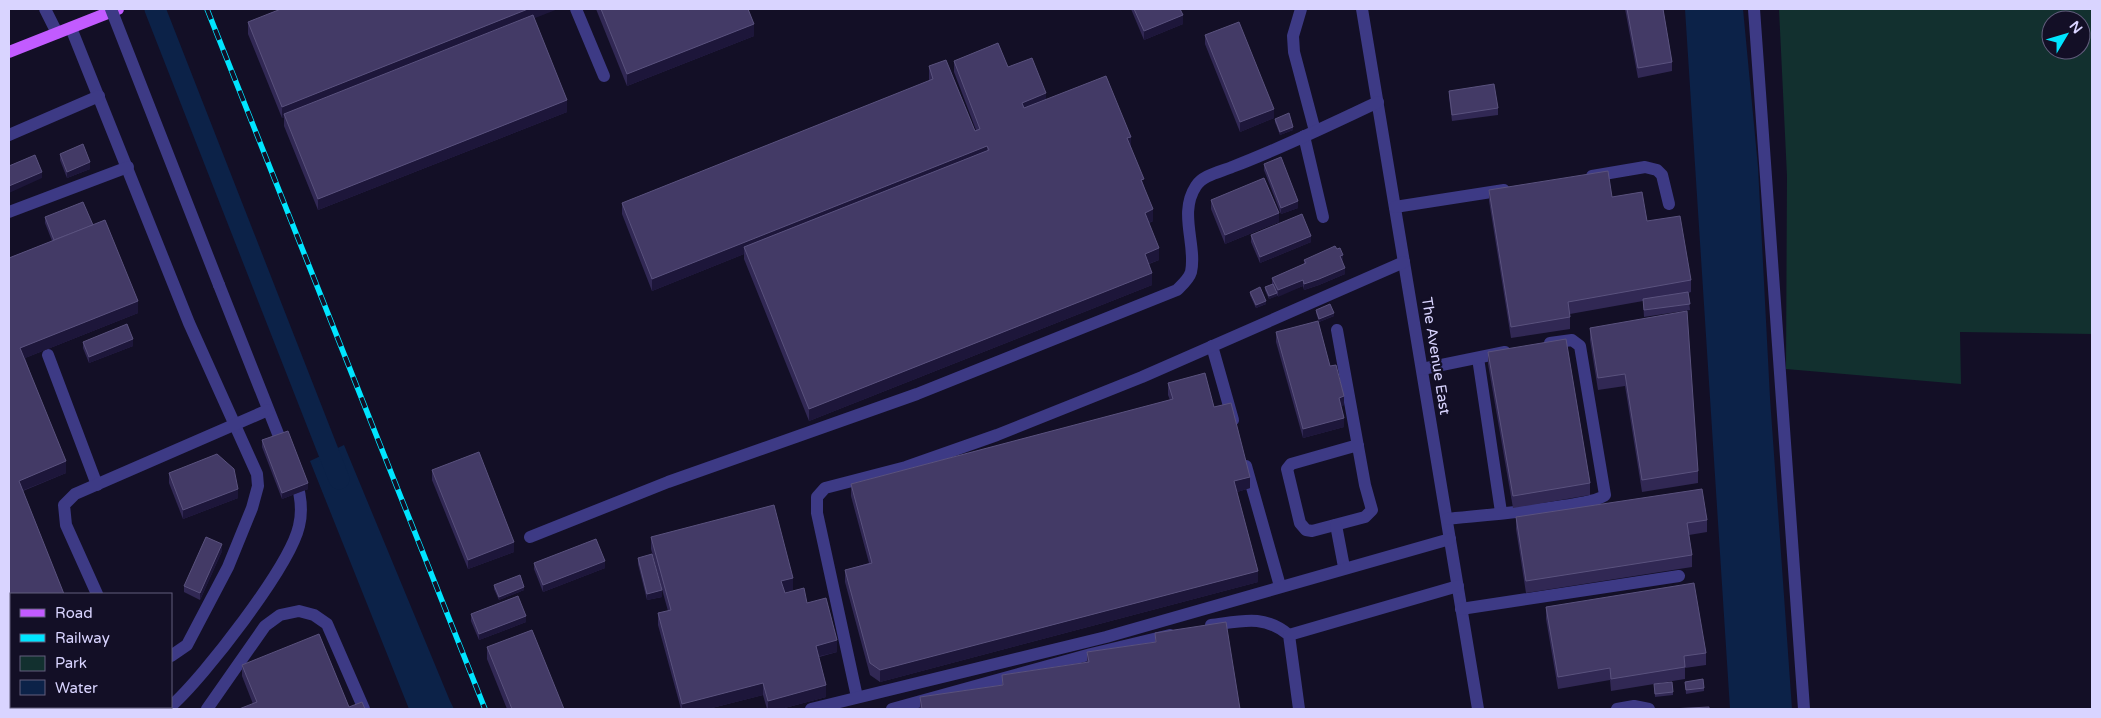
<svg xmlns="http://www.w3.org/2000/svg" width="2101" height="718" font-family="'Varela Round',sans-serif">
  <rect width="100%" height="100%" fill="#130f26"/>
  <path fill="#12302f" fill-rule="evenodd" d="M1779,9H2092V334L1960,332L1961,384L1786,369L1787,176ZM2051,20H2081V50H2051Z"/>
  <g fill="#0c2248">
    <polygon points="1685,9 1743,9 1758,167 1770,398 1792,709 1730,709"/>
    <polygon points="344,445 450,701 454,709 409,709 310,461"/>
  </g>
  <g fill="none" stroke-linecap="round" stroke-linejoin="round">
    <polyline stroke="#0c2248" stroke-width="21" points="155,9 339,479"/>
    <g stroke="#3d3a85" stroke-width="12">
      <polyline points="45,9 57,33"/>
      <polyline points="576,9 604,76"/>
      <polyline points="1301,9 1293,36 1294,52 1315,131"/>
      <polyline points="1362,9 1478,709"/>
      <polyline points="1754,9 1804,709"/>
      <polyline points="71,28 189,323 257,474 258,486 252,508 228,567 187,645 171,656"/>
      <polyline points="9,135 99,96"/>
      <polyline points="1304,136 1323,217"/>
      <polyline points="1592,176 1645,167 1657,170 1662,175 1669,204"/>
      <polyline points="1395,207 1504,190"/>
      <polyline points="9,212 128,167"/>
      <polyline points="219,285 284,449"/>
      <polyline points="1337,330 1365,485 1372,510 1365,517 1312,531 1306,530 1300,523 1287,469 1291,464 1358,445"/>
      <polyline points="1212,346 1233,420"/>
      <polyline points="48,355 97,485"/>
      <polyline points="1478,358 1501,512"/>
      <polyline points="1422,369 1505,352"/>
      <polyline points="1246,466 1280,586"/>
      <path d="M1447,519C1471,516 1593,507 1605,495L1580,346L1572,340L1550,343"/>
      <polyline points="1336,525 1344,567"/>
      <path d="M530,537L668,482L917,394L1177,290C1182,285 1189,279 1191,272C1197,245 1178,213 1196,186C1203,175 1220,172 1232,167C1282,148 1329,125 1378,102"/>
      <polyline points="97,594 66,525 64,505 75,494 268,410"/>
      <polyline points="1461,609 1679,576"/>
      <path d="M1211,625C1242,621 1264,614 1289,635L1299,709"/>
      <polyline points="1289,635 1458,586"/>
      <polyline points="857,697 817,513 817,497 825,488 906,467 997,435 1142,377 1404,262"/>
      <path d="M171,706C204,677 290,566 299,526C303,510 300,492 295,477"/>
      <polyline points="53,709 58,707"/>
      <polyline points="207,709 265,626 280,615 299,611 314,615 327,624 364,709"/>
      <polyline points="811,709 1106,637 1450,539"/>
      <polyline points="892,709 1091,654 1170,635"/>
      <polyline points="1617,709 1634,706 1649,709"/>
    </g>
    <polyline stroke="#c25bff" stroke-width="12" points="9,52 118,9"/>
    <g stroke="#00e5ff" stroke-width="5.5">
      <polyline id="rail" points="207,9 485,709"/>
    </g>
    <use href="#rail" stroke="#130f26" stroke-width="4" stroke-dasharray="11" stroke-linecap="butt"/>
    <polyline stroke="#3d3a85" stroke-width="12" points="111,9 219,285"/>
  </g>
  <g fill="#312854">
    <polygon points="596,9 748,9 754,36 627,86"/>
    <polygon points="1131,9 1180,9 1183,24 1144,40"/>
    <polygon points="1625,9 1663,9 1672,62 1672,71 1638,78"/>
    <polygon points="534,18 567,112 318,210 284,126 284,118 282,118 248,34 248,22"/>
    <polygon points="1205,35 1274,118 1240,132 1205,44"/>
    <polygon points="954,61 1008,67 1046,99 1131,147 1144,186 1153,221 1149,223 1159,260 1149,264 1152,285 809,421 744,259 744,254 652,291 622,214 622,203 929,81 929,66 975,131 976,130 954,72"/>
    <polygon points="1449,91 1498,108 1498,115 1452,121 1449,97"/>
    <polygon points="1275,119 1293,130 1280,135 1275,122"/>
    <polygon points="60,154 90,169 67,178 60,160"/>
    <polygon points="1264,164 1298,208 1281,214 1264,170"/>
    <polygon points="1489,190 1612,197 1647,221 1691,280 1691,292 1688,293 1690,310 1644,317 1643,301 1570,314 1570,329 1511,338 1489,201"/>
    <polygon points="1211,200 1279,222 1225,244 1211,209"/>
    <polygon points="45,217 93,225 138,313 25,358 66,473 23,491 9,258 52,241 45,223"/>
    <polygon points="1251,235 1311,242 1260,263 1251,242"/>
    <polygon points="1304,260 1343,261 1342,262 1345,274 1319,285 1304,290 1303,286 1269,299 1265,290 1265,287 1272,284 1272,278 1304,264"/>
    <polygon points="1250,292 1266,304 1256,308 1250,295"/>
    <polygon points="1316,310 1334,316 1319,322 1316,313"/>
    <polygon points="1590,328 1698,471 1698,483 1642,492 1625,386 1598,390 1590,340"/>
    <polygon points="1276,332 1330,366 1344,405 1341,406 1344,427 1303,438 1276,342"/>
    <polygon points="83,342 133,346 89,363 83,348"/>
    <polygon points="1488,352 1590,483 1590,495 1513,508 1488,364"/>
    <polygon points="1168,383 1250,488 1237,492 1258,582 880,682 870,675 845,582 845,570 869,563 851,496 851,484 1170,400 1168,395"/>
    <polygon points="262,440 308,489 282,499 262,447"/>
    <polygon points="432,470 514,552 468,569 432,480"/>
    <polygon points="169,473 238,498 183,519 169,483"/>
    <polygon points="1516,517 1707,520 1707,532 1689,535 1692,555 1692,567 1526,593 1516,529"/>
    <polygon points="651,537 793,590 784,592 785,593 807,603 837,652 819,657 826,697 781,709 767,709 763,695 708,709 681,709 658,625 658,613 668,611 651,549"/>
    <polygon points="222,551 200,600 184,592 184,586"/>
    <polygon points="638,558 662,597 647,600 638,564"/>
    <polygon points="534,563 605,568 543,592 534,569"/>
    <polygon points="494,585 524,590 499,600 494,589"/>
    <polygon points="1546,607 1706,653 1706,665 1685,668 1685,679 1611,691 1610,680 1558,689 1546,619"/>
    <polygon points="471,614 526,622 479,640 471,621"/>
    <polygon points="1155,633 1240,709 920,709 920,697 1002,685 1002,675 1087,662 1087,652 1155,642"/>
    <polygon points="487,647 564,709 507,709 487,659"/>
    <polygon points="242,665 349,707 253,704 242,676"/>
    <polygon points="1685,682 1704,688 1704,691 1686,694"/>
    <polygon points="1654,684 1673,692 1673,695 1655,697"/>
  </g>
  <g fill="#1d163a">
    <polygon points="528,9 558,9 285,117 284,114 284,118 282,118 282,107"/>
    <polygon points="1183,15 1183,24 1144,40 1144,31"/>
    <polygon points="754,24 754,36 627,86 627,74"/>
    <polygon points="1046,93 1046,105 1022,115 1022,103"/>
    <polygon points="567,100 567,112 318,210 318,199"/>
    <polygon points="1274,109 1274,118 1240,132 1240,122"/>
    <polygon points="1293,127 1293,130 1280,135 1280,132"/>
    <polygon points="1131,137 1131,148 1127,138"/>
    <polygon points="987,146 987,158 744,247 744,254 652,291 652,279"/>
    <polygon points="90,162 90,169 67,178 67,172"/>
    <polygon points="42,172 42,178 9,193 9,186"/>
    <polygon points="1298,201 1298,208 1281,214 1281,208"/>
    <polygon points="1153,209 1153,221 1145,224 1145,213"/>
    <polygon points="1279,213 1279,222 1225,244 1225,235"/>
    <polygon points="1311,236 1311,242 1260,263 1260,257"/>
    <polygon points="1159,248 1159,260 1145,265 1145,254"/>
    <polygon points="1343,255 1343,261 1340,263 1340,256"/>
    <polygon points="1345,268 1345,274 1319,285 1304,290 1304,284"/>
    <polygon points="1152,273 1152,285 809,421 809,409"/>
    <polygon points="1303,280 1303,286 1278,297 1278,290"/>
    <polygon points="1277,293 1277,296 1269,299 1269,296"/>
    <polygon points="138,301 138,313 20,360 20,348"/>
    <polygon points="1266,301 1266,304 1256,308 1256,305"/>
    <polygon points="1334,313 1334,316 1319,322 1319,319"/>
    <polygon points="133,339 133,346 89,363 89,357"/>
    <polygon points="1344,396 1344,405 1339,407 1339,398"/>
    <polygon points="1344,418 1344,427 1303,438 1303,429"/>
    <polygon points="66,461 66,473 19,492 19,481"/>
    <polygon points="1250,477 1250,488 1234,493 1234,481"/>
    <polygon points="308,483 308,489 282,499 282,493"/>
    <polygon points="238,489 238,498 183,519 183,510"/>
    <polygon points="514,542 514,552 468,569 468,560"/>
    <polygon points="222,544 222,551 200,600 200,593"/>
    <polygon points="605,561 605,568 543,592 543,585"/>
    <polygon points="1258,571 1258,582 880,682 880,670"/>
    <polygon points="793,578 793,590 781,593 781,581"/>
    <polygon points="524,587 524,590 499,600 499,597"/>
    <polygon points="662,590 662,597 647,600 647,594"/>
    <polygon points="526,616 526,622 479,640 479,634"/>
    <polygon points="837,640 837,652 816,657 816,646"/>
    <polygon points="763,683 763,695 708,709 682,709 682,704"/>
    <polygon points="826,685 826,697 781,709 768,709 768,701"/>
    <polygon points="11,693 11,705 9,706 9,694"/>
  </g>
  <g fill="#433a66" stroke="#5a527e">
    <polygon points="281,9 528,9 282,107 248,22"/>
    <polygon points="601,9 748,9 754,24 627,74"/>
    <polygon points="1134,9 1180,9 1183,15 1144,31"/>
    <polygon points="1627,9 1663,9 1672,62 1638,68"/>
    <polygon points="533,15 567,100 318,199 284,114"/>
    <polygon points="1239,22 1274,109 1240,122 1205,35"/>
    <polygon points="998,43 1008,67 1032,58 1046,93 1022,103 1024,108 1106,76 1131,137 1127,138 1144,179 1141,180 1153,209 1145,213 1159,248 1145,254 1152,273 809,409 744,247 989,150 987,146 652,279 622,203 933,79 929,66 946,60 975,131 980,129 954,61"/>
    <polygon points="1494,84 1498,108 1452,115 1449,91"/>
    <polygon points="1289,113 1293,127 1280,132 1275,119"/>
    <polygon points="83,144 90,162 67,172 60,154"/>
    <polygon points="35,155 42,172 9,186 9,166"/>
    <polygon points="1281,157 1298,201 1281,208 1264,164"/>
    <polygon points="1608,171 1612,197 1642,192 1647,221 1680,216 1691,280 1568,302 1570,317 1511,327 1489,190"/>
    <polygon points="1264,178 1279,213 1225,235 1211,200"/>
    <polygon points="83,202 93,225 54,240 45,217"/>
    <polygon points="1302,214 1311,236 1260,257 1251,235"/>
    <polygon points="105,220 138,301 20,348 66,461 19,481 64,594 11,594 11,693 9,694 9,258"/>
    <polygon points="1335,246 1337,249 1340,248 1343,255 1340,256 1345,268 1319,279 1304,284 1303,280 1278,290 1272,278 1306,263 1304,260"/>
    <polygon points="1273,284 1277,293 1269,296 1265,287"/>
    <polygon points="1260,287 1266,301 1256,305 1250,292"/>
    <polygon points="1688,292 1690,304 1644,310 1643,299"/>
    <polygon points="1330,304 1334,313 1319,319 1316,310"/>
    <polygon points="1687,311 1698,471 1642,480 1625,374 1598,378 1590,328"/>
    <polygon points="1318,321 1330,366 1336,365 1344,396 1339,398 1344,418 1303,429 1276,332"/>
    <polygon points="127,324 133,339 89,357 83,342"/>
    <polygon points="1566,339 1590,483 1513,496 1488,352"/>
    <polygon points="1205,373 1214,407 1231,403 1250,477 1234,481 1258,571 880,670 870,663 845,570 872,563 851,484 1173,399 1168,383"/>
    <polygon points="288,431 308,483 282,493 262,440"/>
    <polygon points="479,452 514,542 468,560 432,470"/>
    <polygon points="217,454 234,469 238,489 183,510 169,473"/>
    <polygon points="1702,489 1707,520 1687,523 1692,555 1526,581 1516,517"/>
    <polygon points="774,505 793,578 781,581 785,593 804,588 807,603 826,598 837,640 816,646 826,685 768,701 763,683 682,704 658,613 671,610 651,537"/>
    <polygon points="206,537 222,544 200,593 184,586"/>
    <polygon points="596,539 605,561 543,585 534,563"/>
    <polygon points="652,554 662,590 647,594 638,558"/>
    <polygon points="520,575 524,587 499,597 494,585"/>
    <polygon points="1694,583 1706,653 1684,656 1685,667 1611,679 1610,668 1558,677 1546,607"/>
    <polygon points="518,596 526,616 479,634 471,614"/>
    <polygon points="1226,622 1240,709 922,709 920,697 1003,685 1002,675 1089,662 1087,652 1156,642 1155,633"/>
    <polygon points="532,630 564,709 512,709 487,647"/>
    <polygon points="319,634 349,707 362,702 365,709 239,709 257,702 242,665"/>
    <polygon points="1703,679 1704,688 1686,690 1685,682"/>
    <polygon points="1672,682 1673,692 1655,694 1654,684"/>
    <polygon points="1709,707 1709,709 1670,709"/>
  </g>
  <g text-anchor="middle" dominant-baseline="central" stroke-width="4.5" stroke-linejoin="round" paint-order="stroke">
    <g font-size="15" fill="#d9d4ff" stroke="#130f26">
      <text transform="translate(1436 356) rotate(81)">The Avenue East</text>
    </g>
  </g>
  <rect width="2101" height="718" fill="none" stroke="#d9d4ff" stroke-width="20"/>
  <rect x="10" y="593" width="162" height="115" fill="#130f26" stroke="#625e7d"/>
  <rect x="20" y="609" width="25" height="8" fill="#c25bff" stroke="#625e7d"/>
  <text x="55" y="618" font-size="15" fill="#d9d4ff">Road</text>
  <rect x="20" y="634" width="25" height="8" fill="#00e5ff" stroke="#625e7d"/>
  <text x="55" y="643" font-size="15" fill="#d9d4ff">Railway</text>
  <rect x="20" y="656" width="25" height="15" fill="#12302f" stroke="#625e7d"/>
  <text x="55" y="668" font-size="15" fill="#d9d4ff">Park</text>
  <rect x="20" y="680" width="25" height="15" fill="#0c2248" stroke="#625e7d"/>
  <text x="55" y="693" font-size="15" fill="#d9d4ff">Water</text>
  <g transform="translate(2066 35) rotate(52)"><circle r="24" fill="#130f26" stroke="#625e7d"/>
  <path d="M0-4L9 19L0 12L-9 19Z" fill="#00e5ff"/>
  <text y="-8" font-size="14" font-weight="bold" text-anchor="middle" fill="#d9d4ff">N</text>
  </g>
</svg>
